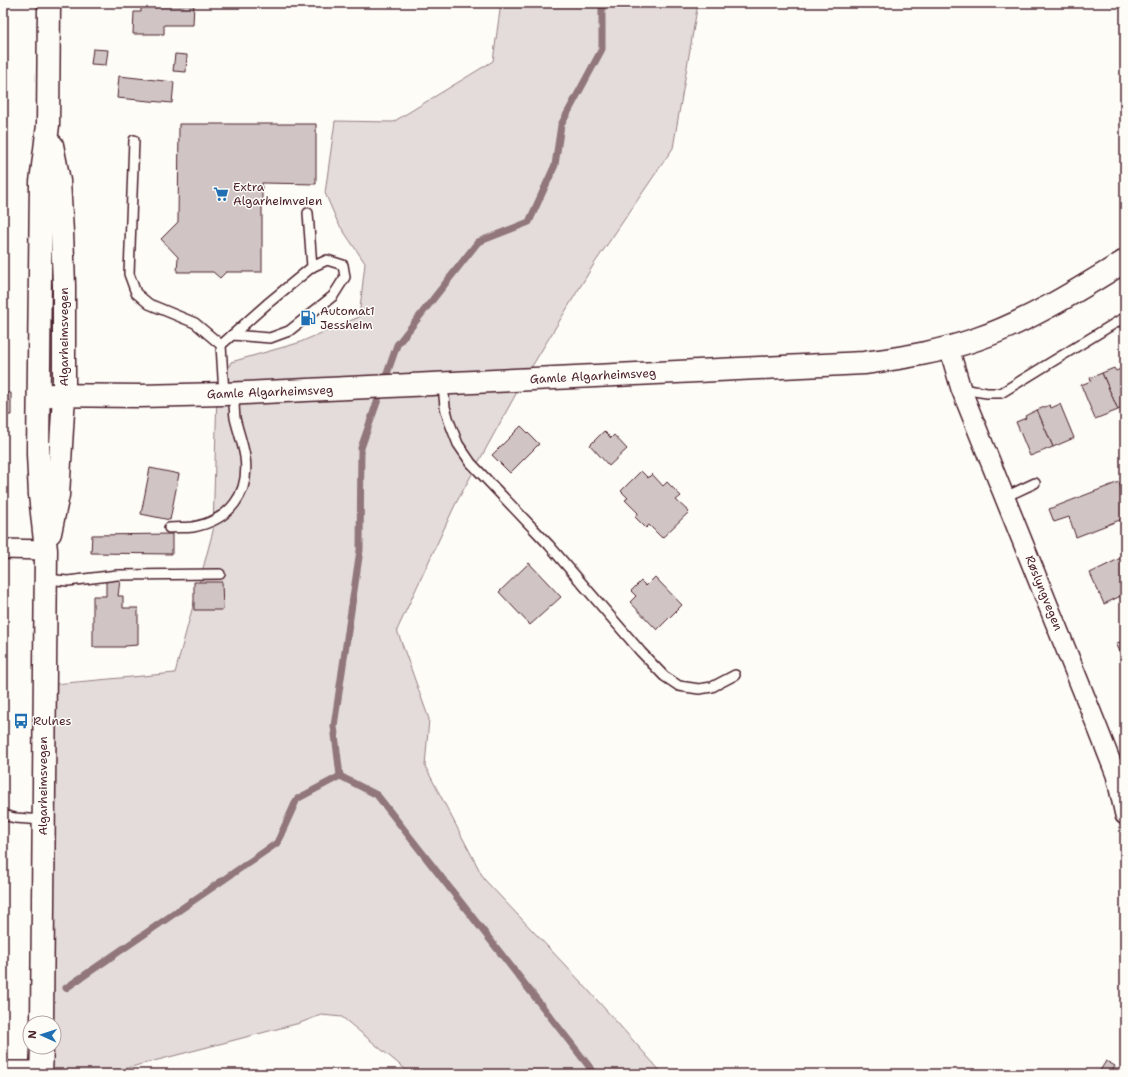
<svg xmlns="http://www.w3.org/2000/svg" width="1128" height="1077" font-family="'Shantell Sans',sans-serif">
  <rect width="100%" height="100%" fill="#fdfcf7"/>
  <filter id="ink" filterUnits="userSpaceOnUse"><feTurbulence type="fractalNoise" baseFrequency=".025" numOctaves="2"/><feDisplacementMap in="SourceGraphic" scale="8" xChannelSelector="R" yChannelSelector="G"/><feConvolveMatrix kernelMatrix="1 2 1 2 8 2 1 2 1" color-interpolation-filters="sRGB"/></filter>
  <g filter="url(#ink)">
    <polygon fill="#e3dcda" stroke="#967e82" points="501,3 698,3 673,148 594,264 523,381 455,505 397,630 429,719 425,766 484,879 580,981 663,1074 411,1074 342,1017 321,1015 300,1023 104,1074 40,1074 40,1047 54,1047 54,1023 40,1023 44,685 175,673 213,531 217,393 231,362 298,343 359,317 365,263 338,223 325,193 335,121 393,122 493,61"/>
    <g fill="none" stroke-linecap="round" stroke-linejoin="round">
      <g stroke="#91777b" stroke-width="7">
        <polyline points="340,776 334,726 360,550 361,448 397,345 478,242 529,222 555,165 561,125 602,49 602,3"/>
        <polyline points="340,776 377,795 595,1074"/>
        <polyline points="66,988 277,843 297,799 340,776"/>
      </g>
    </g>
    <g fill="#d0c5c4" stroke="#4a1f2b">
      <polygon points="141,3 194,3 193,25 164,25 164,34 133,34 134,12 141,12"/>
      <polygon points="93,49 108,50 106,65 91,64"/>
      <polygon points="175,54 187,55 186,72 173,71"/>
      <polygon points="119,76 174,82 172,103 117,98"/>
      <polygon points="179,124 316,124 316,184 262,183 262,272 226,272 220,278 213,272 177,272 178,257 161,239 178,222"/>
      <polygon points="1125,367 1125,406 1118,410 1102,373 1114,368 1116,371"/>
      <polygon points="1102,373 1118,410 1095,419 1081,385 1091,381 1090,378"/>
      <polygon points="3,377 5,377 5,393 11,393 11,415 5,415 5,431 3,431"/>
      <polygon points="1060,404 1074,438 1053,447 1037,410 1050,405 1051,408"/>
      <polygon points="1037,410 1053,447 1030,456 1016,422 1026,418 1025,416"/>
      <polygon points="521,426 539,444 510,473 492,455"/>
      <polygon points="604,431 611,438 614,435 627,449 609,466 590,445"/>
      <polygon points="150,468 179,474 170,520 141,514"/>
      <polygon points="641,471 648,478 652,474 663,486 667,482 681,496 676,500 689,512 662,538 649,525 646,528 635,517 638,513 625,500 628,498 621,491"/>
      <polygon points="1119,482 1124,497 1125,496 1125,518 1076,537 1069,517 1054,522 1049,509"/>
      <polygon points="172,534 172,554 91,553 92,535"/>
      <polygon points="1125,556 1125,594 1104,604 1090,573"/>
      <polygon points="529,563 561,597 530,625 499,592"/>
      <polygon points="655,577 682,605 657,630 630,602 636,596 631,591 641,581 646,586"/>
      <polygon points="106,580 120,580 118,596 123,596 123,608 138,608 138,645 125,646 125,647 93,647 93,596 106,596"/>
      <polygon points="194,582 222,582 223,610 194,610"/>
      <polygon points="1125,639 1125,660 1116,644"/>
      <polygon points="1106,1061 1115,1066 1111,1074 1098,1074"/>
    </g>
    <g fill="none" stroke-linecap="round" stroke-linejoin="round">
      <g stroke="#4a1f2b" stroke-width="12">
        <g id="service">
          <polyline points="134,140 129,274 136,293 149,304 195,323 221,345 224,394"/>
          <polyline points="232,335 270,338 289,331 333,296 345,277 343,265 327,260 312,267"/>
          <polyline points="221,345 267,304 312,267 308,213"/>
          <polyline points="443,384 445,407 449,421 458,444 471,463 549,545 641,652 664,676 679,686 699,689 712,687 735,675"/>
          <polyline points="961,389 987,393 1001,393 1125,317"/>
          <polyline points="1005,497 1035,483"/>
          <path d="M169,528C177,527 185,528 193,527C230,520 250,494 245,457C243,444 238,431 235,418C234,410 234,402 234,394"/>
          <polyline points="45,579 68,581 117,575 220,574"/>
          <polyline points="3,815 15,818 43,820"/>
          <polyline points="3,1066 41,1066"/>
        </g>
      </g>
      <g stroke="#4a1f2b" stroke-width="22">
        <g id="minor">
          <polyline points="949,348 961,389 1098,729 1116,775 1125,815"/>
          <polyline points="3,549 46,550"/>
        </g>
      </g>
      <g stroke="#4a1f2b" stroke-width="25">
        <path id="secondary" d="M40,395L140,396L224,394L864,363C902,358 940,352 977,339C1029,321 1078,290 1125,261"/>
      </g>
      <g stroke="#4a1f2b" stroke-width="25">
        <g id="primary">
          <polyline points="50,533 58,495 64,395 64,285 62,232 59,181 52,145"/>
          <polyline points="42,1023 46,550 40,495 38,454 41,182 48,125 49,3"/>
          <polyline points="41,1074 42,1047"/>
        </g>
      </g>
      <use href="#service" stroke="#fdfcf7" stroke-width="9"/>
      <use href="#minor" stroke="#fdfcf7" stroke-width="19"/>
      <use href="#secondary" stroke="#fdfcf7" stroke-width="22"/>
      <use href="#primary" stroke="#fdfcf7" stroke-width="22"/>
    </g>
  </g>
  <defs>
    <g id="supermarket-bare" transform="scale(1.2)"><path d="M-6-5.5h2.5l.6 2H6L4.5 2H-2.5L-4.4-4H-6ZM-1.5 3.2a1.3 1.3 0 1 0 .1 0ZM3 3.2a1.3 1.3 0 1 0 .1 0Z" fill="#1f6fb2" stroke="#fdfcf7" stroke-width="2.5" paint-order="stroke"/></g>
    <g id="fuel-bare" transform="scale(1.2)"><path d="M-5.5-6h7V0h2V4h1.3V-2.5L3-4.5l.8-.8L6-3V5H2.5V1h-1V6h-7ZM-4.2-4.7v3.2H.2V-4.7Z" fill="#1f6fb2" stroke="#fdfcf7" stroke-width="2.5" paint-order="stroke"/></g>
    <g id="bus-bare" transform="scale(1.2)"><path d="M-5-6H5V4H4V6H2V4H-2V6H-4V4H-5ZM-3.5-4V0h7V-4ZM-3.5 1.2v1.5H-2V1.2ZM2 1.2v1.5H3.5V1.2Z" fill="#1f6fb2" stroke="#fdfcf7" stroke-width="2.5" paint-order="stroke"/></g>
  </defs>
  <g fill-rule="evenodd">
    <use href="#supermarket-bare" x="221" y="194"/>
    <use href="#fuel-bare" x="308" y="318"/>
    <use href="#bus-bare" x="21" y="721"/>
  </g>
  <g text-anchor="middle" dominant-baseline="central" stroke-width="3" stroke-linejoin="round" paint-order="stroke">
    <g font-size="12" fill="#4a1f2b" stroke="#fdfcf7" text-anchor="start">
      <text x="233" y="187">Extra<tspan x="233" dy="14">Algarheimveien</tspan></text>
      <text x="320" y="311">Automat1<tspan x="320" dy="14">Jessheim</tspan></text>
      <text x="33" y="721">Rulnes</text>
    </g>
    <g font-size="12" fill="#4a1f2b" stroke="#fdfcf7">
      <text transform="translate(64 337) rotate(-90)">Algarheimsvegen</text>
      <text transform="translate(593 376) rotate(-3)">Gamle Algarheimsveg</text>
      <text transform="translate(270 392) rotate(-2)">Gamle Algarheimsveg</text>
      <text transform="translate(1044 593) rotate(68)">Røslyngvegen</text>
      <text transform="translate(43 786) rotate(-90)">Algarheimsvegen</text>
    </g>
  </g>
  <rect width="1128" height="1077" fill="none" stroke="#fdfcf7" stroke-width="16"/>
  <rect x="8" y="8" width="1112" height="1061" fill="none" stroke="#4a1f2b" stroke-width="1.5" filter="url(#ink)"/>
  <g transform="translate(42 1035) rotate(273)"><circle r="19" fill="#fdfcf7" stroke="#b5a4a5"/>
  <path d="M0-3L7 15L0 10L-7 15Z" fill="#1f6fb2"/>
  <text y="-6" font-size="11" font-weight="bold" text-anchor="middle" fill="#4a1f2b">N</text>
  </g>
</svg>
